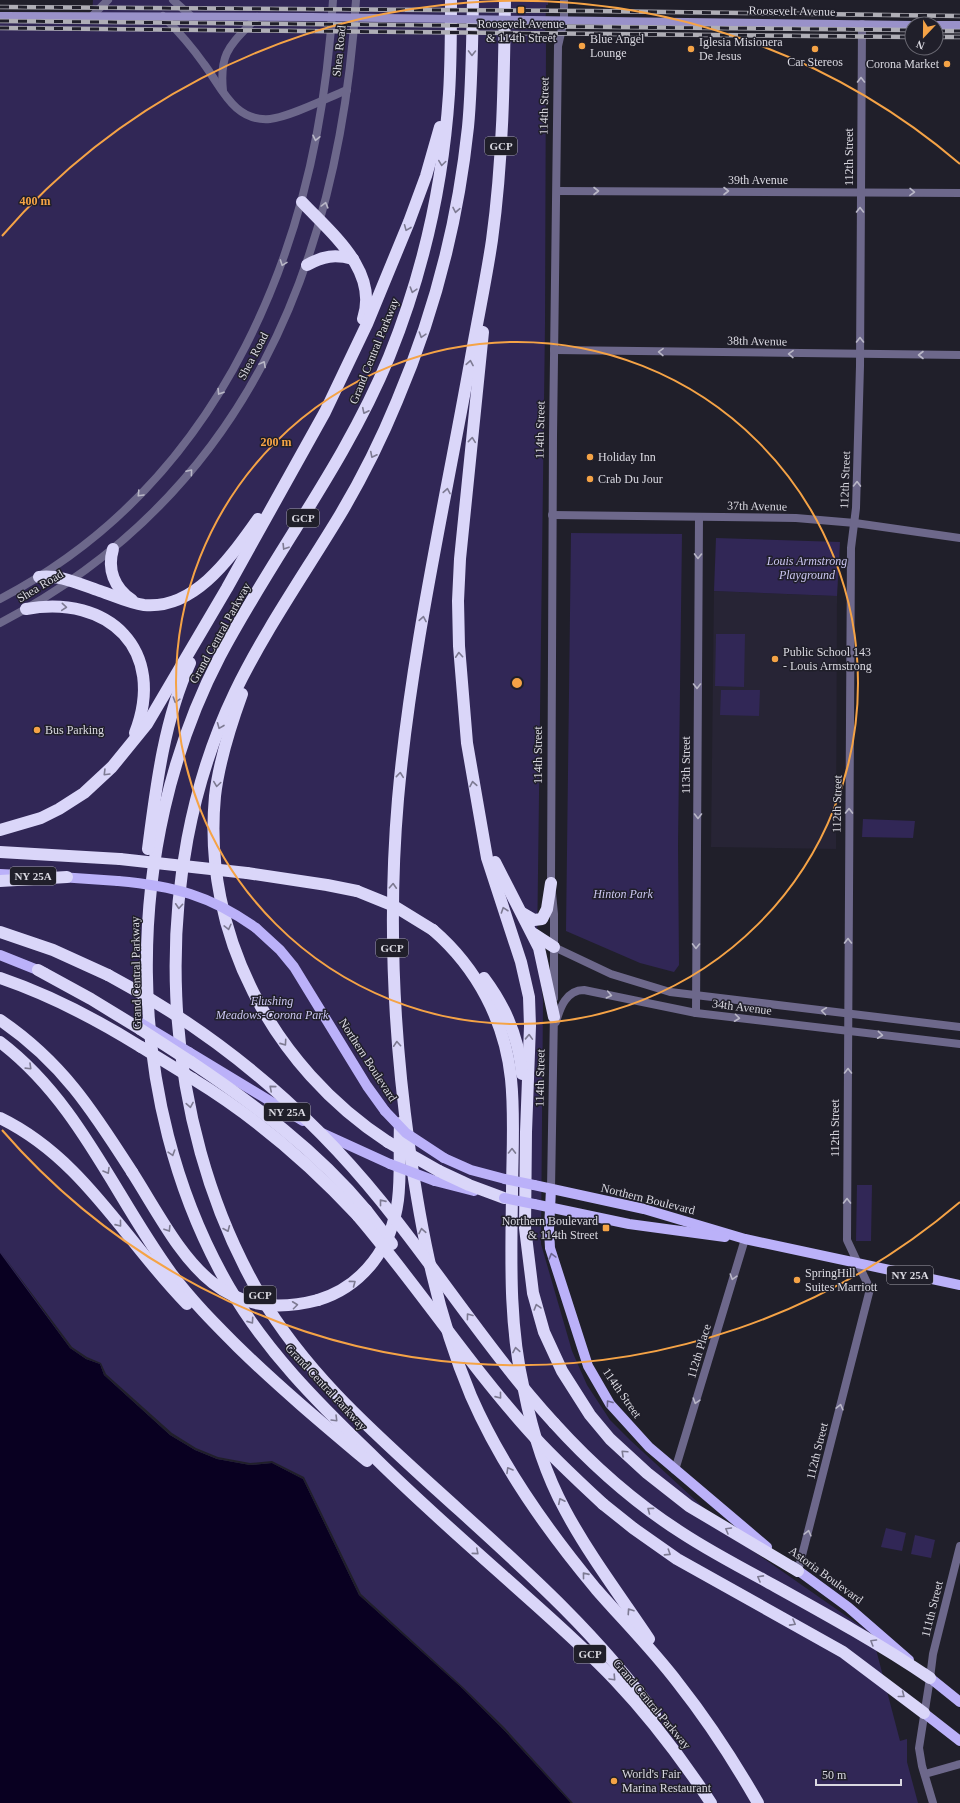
<svg xmlns="http://www.w3.org/2000/svg" width="960" height="1803" font-family="'Times New Roman',serif">
  <rect width="100%" height="100%" fill="#201f2a"/>
  <polygon fill="#272435" points="714,591 837,596 836,849 711,847"/>
  <g fill="#312756">
    <polygon points="93,0 548,0 548,5 546,5 545,43 546,43 545,324 537,952 543,1000 541,1244 572,1351 587,1385 610,1420 630,1440 743,1544 872,1634 900,1741 907,1739 907,1762 918,1803 508,1803 177,1484 0,1269 0,16 92,16"/>
    <polygon points="571,533 682,534 678,845 679,965 674,972 640,963 566,931"/>
    <polygon points="716,538 840,542 837,596 714,591"/>
    <polygon points="716,634 745,634 744,687 715,686"/>
    <polygon points="721,690 760,690 759,716 720,715"/>
    <polygon points="863,819 915,821 913,838 862,837"/>
    <polygon points="857,1185 872,1185 871,1241 856,1241"/>
    <polygon points="886,1528 906,1533 902,1551 881,1547"/>
    <polygon points="915,1535 935,1540 931,1558 911,1554"/>
  </g>
  <polygon fill="#090021" points="0,1253 70,1348 86,1359 100,1364 104,1375 170,1435 195,1450 217,1459 250,1465 272,1463 303,1479 359,1595 462,1688 503,1729 571,1803 0,1803"/>
  <polygon fill="#201f2a" points="0,1251 72,1347 87,1357 101,1363 106,1374 172,1433 196,1448 218,1457 250,1463 272,1461 304,1477 361,1594 463,1687 504,1727 573,1803 571,1803 503,1729 462,1688 359,1595 303,1479 272,1463 250,1465 217,1459 195,1450 170,1435 104,1375 100,1364 86,1359 70,1348"/>
  <g fill="none" stroke-linecap="round" stroke-linejoin="round">
    <g stroke="#6d688b" stroke-width="8">
      <polyline points="173,0 191,16"/>
      <polyline points="92,16 108,0"/>
      <path d="M163,16C178,31 192,47 204,64C222,88 234,122 270,119C290,117 327,98 347,90"/>
      <path d="M223,91C219,51 231,45 257,17"/>
      <polyline points="557,191 960,193"/>
      <polyline points="554,350 960,355"/>
      <polyline points="552,515 796,518 855,523 960,538"/>
      <path d="M0,599C225,481 319,242 333,0"/>
      <path d="M0,623C245,495 339,264 356,0"/>
      <polyline points="554,947 554,914 551,883 553,436 558,46 564,20 564,0"/>
      <polyline points="696,1013 699,517"/>
      <polyline points="675,1470 745,1239"/>
      <polyline points="798,1571 870,1289 847,1240 851,548 856,508 860,366 862,24"/>
      <polyline points="930,1678 933,1654 960,1546"/>
      <polyline points="925,1774 960,1764"/>
    </g>
    <g stroke="#6d688b" stroke-width="8">
      <polyline points="554,998 554,947 611,974 670,992 960,1027"/>
      <path d="M556,1022C560,1008 566,990 584,990L696,1013L960,1044"/>
      <polyline points="551,1189 554,1012"/>
      <polyline points="930,1678 919,1748 922,1766 933,1803"/>
    </g>
    <g stroke="#9991c9" stroke-width="8">
      <polyline points="0,16 311,17"/>
      <polyline points="531,20 912,25"/>
      <polyline points="936,25 960,25"/>
    </g>
    <g stroke="#bbb1f9" stroke-width="10">
      <polyline points="0,874 20,875"/>
      <polyline points="60,877 118,881"/>
      <polyline points="256,928 280,950 294,967 367,1086 385,1111"/>
      <polyline points="0,955 45,973"/>
      <polyline points="189,1052 303,1121"/>
      <polyline points="322,1133 390,1164"/>
      <polyline points="444,1158 471,1170 505,1179"/>
      <polyline points="435,1181 474,1191"/>
      <polyline points="534,1185 644,1209 745,1239 960,1285"/>
      <polyline points="551,1189 549,1229 550,1248 588,1366 610,1404 649,1447 767,1547"/>
      <polyline points="534,1204 629,1224 725,1237"/>
      <polyline points="792,1566 848,1607 909,1660"/>
      <polyline points="924,1673 960,1702"/>
      <polyline points="924,1713 960,1741"/>
    </g>
    <g stroke="#dad6f9" stroke-width="12">
      <path d="M451,0C451,31 451,63 449,94C443,184 423,273 389,357C345,464 274,554 220,656C121,846 121,1100 229,1287C266,1351 317,1402 370,1453C412,1495 456,1534 500,1573C539,1608 579,1642 615,1680C651,1718 682,1759 711,1803"/>
      <path d="M473,0C472,42 472,85 468,127C458,222 434,314 397,401C381,440 362,478 340,515C305,573 265,630 235,692C147,875 158,1120 260,1295C306,1373 371,1430 437,1490C514,1560 594,1629 655,1714"/>
      <path d="M505,0C504,80 503,160 492,240C486,281 477,322 470,363C444,508 411,653 398,799C388,915 393,1030 409,1145C421,1231 437,1315 471,1396C502,1467 547,1530 596,1589C623,1620 653,1650 678,1683C708,1721 734,1761 758,1803"/>
      <path d="M302,202C332,234 379,271 363,319"/>
      <path d="M307,265C323,256 335,254 353,259"/>
      <polyline points="483,332 460,559 458,601 459,646 467,743 487,858 521,962 529,997 530,1026 526,1132 525,1228 533,1293 544,1332 562,1371 590,1415 610,1439 647,1473 689,1506 798,1571"/>
      <path d="M113,549C107,569 114,588 132,600"/>
      <path d="M39,577C60,574 81,585 100,591C115,596 129,603 144,605C196,610 232,555 258,519"/>
      <path d="M26,609C109,594 167,650 135,733"/>
      <path d="M242,694C230,727 219,761 215,796C202,934 273,1067 388,1142"/>
      <polyline points="0,830 41,818 59,809 84,793 112,767 147,724 227,588 325,412 367,324 409,222 426,176 440,127"/>
      <path d="M148,849C156,787 164,720 190,663"/>
      <polyline points="0,852 120,859"/>
      <polyline points="495,862 539,948 554,1017"/>
      <polyline points="247,873 327,885 357,891"/>
      <polyline points="0,881 67,877"/>
      <polyline points="522,913 534,920 542,919 547,909 551,883"/>
      <path d="M433,930C477,968 505,1021 511,1079C515,1117 512,1157 512,1195C511,1261 509,1326 524,1390C532,1431 545,1473 565,1510C589,1555 621,1597 649,1639"/>
      <polyline points="0,932 53,950 108,975"/>
      <polyline points="534,934 554,947"/>
      <polyline points="38,970 91,999 140,1029"/>
      <path d="M0,978C50,995 96,1019 141,1047"/>
      <path d="M484,978C505,1006 519,1039 522,1074"/>
      <path d="M0,1020C62,1062 93,1111 132,1172"/>
      <path d="M0,1042C79,1102 114,1195 171,1273C191,1300 215,1324 238,1347C279,1387 323,1424 367,1461"/>
      <path d="M191,1062C255,1105 316,1150 366,1210"/>
      <path d="M193,1079C255,1117 309,1163 358,1216"/>
      <path d="M0,1118C83,1158 125,1241 187,1304"/>
      <polyline points="439,1171 469,1185 504,1198"/>
      <path d="M318,1300C364,1286 392,1246 398,1200C401,1175 399,1148 400,1123"/>
      <path d="M554,1423C592,1465 635,1503 682,1533C708,1550 736,1565 764,1580C820,1611 877,1642 930,1678"/>
      <polyline points="603,1504 633,1528 677,1559 843,1652 924,1713"/>
    </g>
    <g stroke="#afaeb6" stroke-width="4.5">
      <g id="rail">
        <polyline points="0,7 591,11 960,16"/>
        <polyline points="0,21 912,30"/>
        <polyline points="0,28 912,37"/>
        <polyline points="936,31 960,31"/>
        <polyline points="936,37 960,37"/>
      </g>
    </g>
    <use href="#rail" stroke="#201f2a" stroke-width="3" stroke-dasharray="9" stroke-linecap="butt"/>
    <polyline stroke="#9991c9" stroke-width="8" points="311,17 531,20"/>
    <g stroke="#bbb1f9" stroke-width="10">
      <path d="M118,881C173,886 210,895 256,928"/>
      <polyline points="139,1022 189,1052"/>
      <polyline points="385,1111 406,1133 444,1158"/>
      <polyline points="390,1164 435,1181"/>
      <polyline points="505,1179 534,1185"/>
      <polyline points="504,1198 534,1204"/>
    </g>
    <g stroke="#dad6f9" stroke-width="12">
      <polyline points="120,859 247,873"/>
      <polyline points="357,891 394,906 433,930"/>
      <path d="M108,975C213,1031 306,1108 381,1201C440,1274 491,1354 554,1423"/>
      <polyline points="140,1029 191,1062"/>
      <polyline points="141,1047 193,1079"/>
      <polyline points="388,1142 439,1171"/>
      <path d="M132,1172C179,1246 212,1328 318,1300"/>
      <polyline points="366,1210 392,1244"/>
      <path d="M358,1216C417,1285 467,1362 528,1430C551,1456 577,1480 603,1504"/>
    </g>
  </g>
  <defs><path id="oneway-chevron" d="M-2-3.5L2.5 0L-2 3.5" fill="none" stroke-width="1.6" stroke-linecap="round" stroke-linejoin="round"/></defs>
  <g stroke="#7d7a92">
    <use href="#oneway-chevron" transform="translate(472 53) rotate(91)"/>
    <use href="#oneway-chevron" transform="translate(442 163) rotate(98)"/>
    <use href="#oneway-chevron" transform="translate(456 210) rotate(101)"/>
    <use href="#oneway-chevron" transform="translate(407 228) rotate(112)"/>
    <use href="#oneway-chevron" transform="translate(413 290) rotate(107)"/>
    <use href="#oneway-chevron" transform="translate(422 335) rotate(108)"/>
    <use href="#oneway-chevron" transform="translate(470 363) rotate(-80)"/>
    <use href="#oneway-chevron" transform="translate(365 411) rotate(116)"/>
    <use href="#oneway-chevron" transform="translate(472 440) rotate(-84)"/>
    <use href="#oneway-chevron" transform="translate(373 455) rotate(117)"/>
    <use href="#oneway-chevron" transform="translate(447 491) rotate(-80)"/>
    <use href="#oneway-chevron" transform="translate(285 547) rotate(122)"/>
    <use href="#oneway-chevron" transform="translate(64 607) rotate(5)"/>
    <use href="#oneway-chevron" transform="translate(423 619) rotate(-80)"/>
    <use href="#oneway-chevron" transform="translate(459 655) rotate(-94)"/>
    <use href="#oneway-chevron" transform="translate(176 700) rotate(107)"/>
    <use href="#oneway-chevron" transform="translate(220 726) rotate(112)"/>
    <use href="#oneway-chevron" transform="translate(106 773) rotate(135)"/>
    <use href="#oneway-chevron" transform="translate(400 775) rotate(-84)"/>
    <use href="#oneway-chevron" transform="translate(217 784) rotate(98)"/>
    <use href="#oneway-chevron" transform="translate(473 784) rotate(-100)"/>
    <use href="#oneway-chevron" transform="translate(393 886) rotate(-87)"/>
    <use href="#oneway-chevron" transform="translate(179 906) rotate(94)"/>
    <use href="#oneway-chevron" transform="translate(504 910) rotate(-109)"/>
    <use href="#oneway-chevron" transform="translate(228 927) rotate(76)"/>
    <use href="#oneway-chevron" transform="translate(529 1037) rotate(-88)"/>
    <use href="#oneway-chevron" transform="translate(284 1043) rotate(55)"/>
    <use href="#oneway-chevron" transform="translate(397 1044) rotate(-94)"/>
    <use href="#oneway-chevron" transform="translate(29 1067) rotate(44)"/>
    <use href="#oneway-chevron" transform="translate(272 1088) rotate(-139)"/>
    <use href="#oneway-chevron" transform="translate(190 1105) rotate(80)"/>
    <use href="#oneway-chevron" transform="translate(512 1151) rotate(-89)"/>
    <use href="#oneway-chevron" transform="translate(172 1153) rotate(73)"/>
    <use href="#oneway-chevron" transform="translate(107 1171) rotate(59)"/>
    <use href="#oneway-chevron" transform="translate(382 1202) rotate(-129)"/>
    <use href="#oneway-chevron" transform="translate(119 1224) rotate(51)"/>
    <use href="#oneway-chevron" transform="translate(168 1229) rotate(58)"/>
    <use href="#oneway-chevron" transform="translate(227 1229) rotate(67)"/>
    <use href="#oneway-chevron" transform="translate(422 1231) rotate(-101)"/>
    <use href="#oneway-chevron" transform="translate(353 1283) rotate(-37)"/>
    <use href="#oneway-chevron" transform="translate(295 1305) rotate(-7)"/>
    <use href="#oneway-chevron" transform="translate(537 1307) rotate(-106)"/>
    <use href="#oneway-chevron" transform="translate(469 1316) rotate(-127)"/>
    <use href="#oneway-chevron" transform="translate(251 1321) rotate(55)"/>
    <use href="#oneway-chevron" transform="translate(516 1350) rotate(-100)"/>
    <use href="#oneway-chevron" transform="translate(499 1396) rotate(51)"/>
    <use href="#oneway-chevron" transform="translate(335 1419) rotate(45)"/>
    <use href="#oneway-chevron" transform="translate(624 1453) rotate(-137)"/>
    <use href="#oneway-chevron" transform="translate(509 1470) rotate(-120)"/>
    <use href="#oneway-chevron" transform="translate(561 1501) rotate(-116)"/>
    <use href="#oneway-chevron" transform="translate(650 1510) rotate(-143)"/>
    <use href="#oneway-chevron" transform="translate(728 1530) rotate(-150)"/>
    <use href="#oneway-chevron" transform="translate(476 1552) rotate(41)"/>
    <use href="#oneway-chevron" transform="translate(668 1553) rotate(33)"/>
    <use href="#oneway-chevron" transform="translate(585 1575) rotate(-129)"/>
    <use href="#oneway-chevron" transform="translate(760 1578) rotate(-151)"/>
    <use href="#oneway-chevron" transform="translate(630 1611) rotate(-124)"/>
    <use href="#oneway-chevron" transform="translate(793 1623) rotate(29)"/>
    <use href="#oneway-chevron" transform="translate(873 1642) rotate(-149)"/>
    <use href="#oneway-chevron" transform="translate(613 1678) rotate(47)"/>
    <use href="#oneway-chevron" transform="translate(902 1695) rotate(38)"/>
  </g>
  <g stroke="#b9b7c7">
    <use href="#oneway-chevron" transform="translate(861 80) rotate(-90)"/>
    <use href="#oneway-chevron" transform="translate(316 138) rotate(102)"/>
    <use href="#oneway-chevron" transform="translate(596 191)"/>
    <use href="#oneway-chevron" transform="translate(726 191)"/>
    <use href="#oneway-chevron" transform="translate(912 192) rotate(1)"/>
    <use href="#oneway-chevron" transform="translate(325 205) rotate(-75)"/>
    <use href="#oneway-chevron" transform="translate(860 210) rotate(-90)"/>
    <use href="#oneway-chevron" transform="translate(283 263) rotate(110)"/>
    <use href="#oneway-chevron" transform="translate(860 340) rotate(-90)"/>
    <use href="#oneway-chevron" transform="translate(661 352) rotate(-179)"/>
    <use href="#oneway-chevron" transform="translate(791 354) rotate(-179)"/>
    <use href="#oneway-chevron" transform="translate(921 355) rotate(-180)"/>
    <use href="#oneway-chevron" transform="translate(263 364) rotate(-62)"/>
    <use href="#oneway-chevron" transform="translate(220 392) rotate(122)"/>
    <use href="#oneway-chevron" transform="translate(190 472) rotate(-50)"/>
    <use href="#oneway-chevron" transform="translate(857 484) rotate(-89)"/>
    <use href="#oneway-chevron" transform="translate(140 494) rotate(133)"/>
    <use href="#oneway-chevron" transform="translate(698 556) rotate(91)"/>
    <use href="#oneway-chevron" transform="translate(697 686) rotate(90)"/>
    <use href="#oneway-chevron" transform="translate(849 811) rotate(-89)"/>
    <use href="#oneway-chevron" transform="translate(698 816) rotate(90)"/>
    <use href="#oneway-chevron" transform="translate(848 941) rotate(-90)"/>
    <use href="#oneway-chevron" transform="translate(696 946) rotate(91)"/>
    <use href="#oneway-chevron" transform="translate(609 995) rotate(12)"/>
    <use href="#oneway-chevron" transform="translate(824 1011) rotate(-173)"/>
    <use href="#oneway-chevron" transform="translate(737 1018) rotate(7)"/>
    <use href="#oneway-chevron" transform="translate(880 1035) rotate(6)"/>
    <use href="#oneway-chevron" transform="translate(848 1071) rotate(-90)"/>
    <use href="#oneway-chevron" transform="translate(847 1201) rotate(-90)"/>
    <use href="#oneway-chevron" transform="translate(733 1277) rotate(107)"/>
    <use href="#oneway-chevron" transform="translate(696 1401) rotate(107)"/>
    <use href="#oneway-chevron" transform="translate(840 1407) rotate(-76)"/>
    <use href="#oneway-chevron" transform="translate(808 1533) rotate(-76)"/>
  </g>
  <g stroke="#6e6892">
    <use href="#oneway-chevron" transform="translate(552 1256) rotate(-105)"/>
    <use href="#oneway-chevron" transform="translate(609 1403) rotate(-126)"/>
  </g>
  <g fill="none" stroke="#f5a346" stroke-width="2">
    <circle cx="517" cy="683" r="341"/>
    <path d="M960 1202A682 682 0 0 1 2 1130M2 236A682 682 0 0 1 960 164"/>
  </g>
  <g fill="#f5a346" stroke="#201f2a" stroke-width="1.5">
    <rect x="517" y="6" width="8" height="8" rx="2"/>
    <circle cx="582" cy="46" r="4"/>
    <circle cx="691" cy="49" r="4"/>
    <circle cx="815" cy="49" r="4"/>
    <circle cx="947" cy="64" r="4"/>
    <circle cx="590" cy="457" r="4"/>
    <circle cx="590" cy="479" r="4"/>
    <circle cx="775" cy="659" r="4"/>
    <circle cx="37" cy="730" r="4"/>
    <rect x="602" y="1224" width="8" height="8" rx="2"/>
    <circle cx="797" cy="1280" r="4"/>
    <circle cx="614" cy="1781" r="4"/>
  </g>
  <g text-anchor="middle" dominant-baseline="central" stroke-width="3" stroke-linejoin="round" paint-order="stroke">
    <g fill="#201f2a" stroke="#a2a1aa" stroke-width="1">
      <rect x="485" y="137" width="32" height="18" rx="3"/>
      <rect x="287" y="509" width="32" height="18" rx="3"/>
      <rect x="10" y="867" width="46" height="18" rx="3"/>
      <rect x="376" y="939" width="32" height="18" rx="3"/>
      <rect x="264" y="1103" width="46" height="18" rx="3"/>
      <rect x="887" y="1266" width="46" height="18" rx="3"/>
      <rect x="244" y="1286" width="32" height="18" rx="3"/>
      <rect x="574" y="1645" width="32" height="18" rx="3"/>
    </g>
    <g font-size="11" font-weight="bold" fill="#dad9e1">
      <text x="501" y="146">GCP</text>
      <text x="303" y="518">GCP</text>
      <text x="33" y="876">NY 25A</text>
      <text x="392" y="948">GCP</text>
      <text x="287" y="1112">NY 25A</text>
      <text x="910" y="1275">NY 25A</text>
      <text x="260" y="1295">GCP</text>
      <text x="590" y="1654">GCP</text>
    </g>
    <g font-size="12" fill="#dad9e1" stroke="#201f2a">
      <text transform="translate(792 11) rotate(1)">Roosevelt Avenue</text>
      <text transform="translate(339 51) rotate(-84)">Shea Road</text>
      <text transform="translate(544 106) rotate(-89)">114th Street</text>
      <text transform="translate(849 157) rotate(-90)">112th Street</text>
      <text x="758" y="180">39th Avenue</text>
      <text transform="translate(757 341) rotate(1)">38th Avenue</text>
      <text transform="translate(374 351) rotate(-68)">Grand Central Parkway</text>
      <text transform="translate(253 356) rotate(-62)">Shea Road</text>
      <text transform="translate(540 430) rotate(-89)">114th Street</text>
      <text transform="translate(845 480) rotate(-88)">112th Street</text>
      <text transform="translate(757 506) rotate(1)">37th Avenue</text>
      <text transform="translate(40 586) rotate(-31)">Shea Road</text>
      <text transform="translate(220 633) rotate(-61)">Grand Central Parkway</text>
      <text transform="translate(538 755) rotate(-90)">114th Street</text>
      <text transform="translate(686 765) rotate(-90)">113th Street</text>
      <text transform="translate(837 804) rotate(-89)">112th Street</text>
      <text transform="translate(136 973) rotate(-91)">Grand Central Parkway</text>
      <text transform="translate(742 1007) rotate(7)">34th Avenue</text>
      <text transform="translate(368 1060) rotate(57)">Northern Boulevard</text>
      <text transform="translate(540 1078) rotate(-89)">114th Street</text>
      <text transform="translate(835 1128) rotate(-90)">112th Street</text>
      <text transform="translate(648 1199) rotate(14)">Northern Boulevard</text>
      <text transform="translate(699 1351) rotate(-73)">112th Place</text>
      <text transform="translate(326 1387) rotate(47)">Grand Central Parkway</text>
      <text transform="translate(622 1393) rotate(55)">114th Street</text>
      <text transform="translate(817 1451) rotate(-76)">112th Street</text>
      <text transform="translate(826 1575) rotate(36)">Astoria Boulevard</text>
      <text transform="translate(932 1609) rotate(-76)">111th Street</text>
      <text transform="translate(652 1704) rotate(50)">Grand Central Parkway</text>
    </g>
    <g font-size="12" fill="#dad9e1" stroke="#201f2a" text-anchor="start">
      <text x="521" y="24" text-anchor="middle">Roosevelt Avenue<tspan x="521" dy="14">&amp; 114th Street</tspan></text>
      <text x="590" y="39">Blue Angel<tspan x="590" dy="14">Lounge</tspan></text>
      <text x="699" y="42">Iglesia Misionera<tspan x="699" dy="14">De Jesus</tspan></text>
      <text x="815" y="62" text-anchor="middle">Car Stereos</text>
      <text x="939" y="64" text-anchor="end">Corona Market</text>
      <text x="598" y="457">Holiday Inn</text>
      <text x="598" y="479">Crab Du Jour</text>
      <text x="783" y="652">Public School 143<tspan x="783" dy="14">- Louis Armstrong</tspan></text>
      <text x="45" y="730">Bus Parking</text>
      <text x="598" y="1221" text-anchor="end">Northern Boulevard<tspan x="598" dy="14">&amp; 114th Street</tspan></text>
      <text x="805" y="1273">SpringHill<tspan x="805" dy="14">Suites Marriott</tspan></text>
      <text x="622" y="1774">World's Fair<tspan x="622" dy="14">Marina Restaurant</tspan></text>
    </g>
    <g font-size="12" font-style="italic" fill="#cbc6f1" stroke="#201f2a">
      <text x="807" y="561">Louis Armstrong<tspan x="807" dy="14">Playground</tspan></text>
      <text x="623" y="894">Hinton Park</text>
      <text x="272" y="1001">Flushing<tspan x="272" dy="14">Meadows-Corona Park</tspan></text>
    </g>
  </g>
  <circle cx="517" cy="683" r="6" fill="#f5a346" stroke="#201f2a" stroke-width="2"/>
  <g font-size="12" text-anchor="middle" font-weight="bold" fill="#f5a346" stroke="#201f2a" stroke-width="3" stroke-linejoin="round" paint-order="stroke">
    <text x="35" y="205">400 m</text>
    <text x="276" y="446">200 m</text>
  </g>
  <g transform="translate(924 36) rotate(202)"><circle r="19" fill="#201f2a" stroke="#6a6973"/>
  <path d="M0-3L7 15L0 10L-7 15Z" fill="#f5a346"/>
  <text y="-6" font-size="11" font-weight="bold" text-anchor="middle" fill="#dad9e1">N</text>
  </g>
  <path d="M816 1779v6h85v-6" fill="none" stroke="#dad9e1" stroke-width="2"/>
  <text x="822" y="1779" font-size="12" fill="#dad9e1" stroke="#201f2a" stroke-width="3" paint-order="stroke">50 m</text>
</svg>
